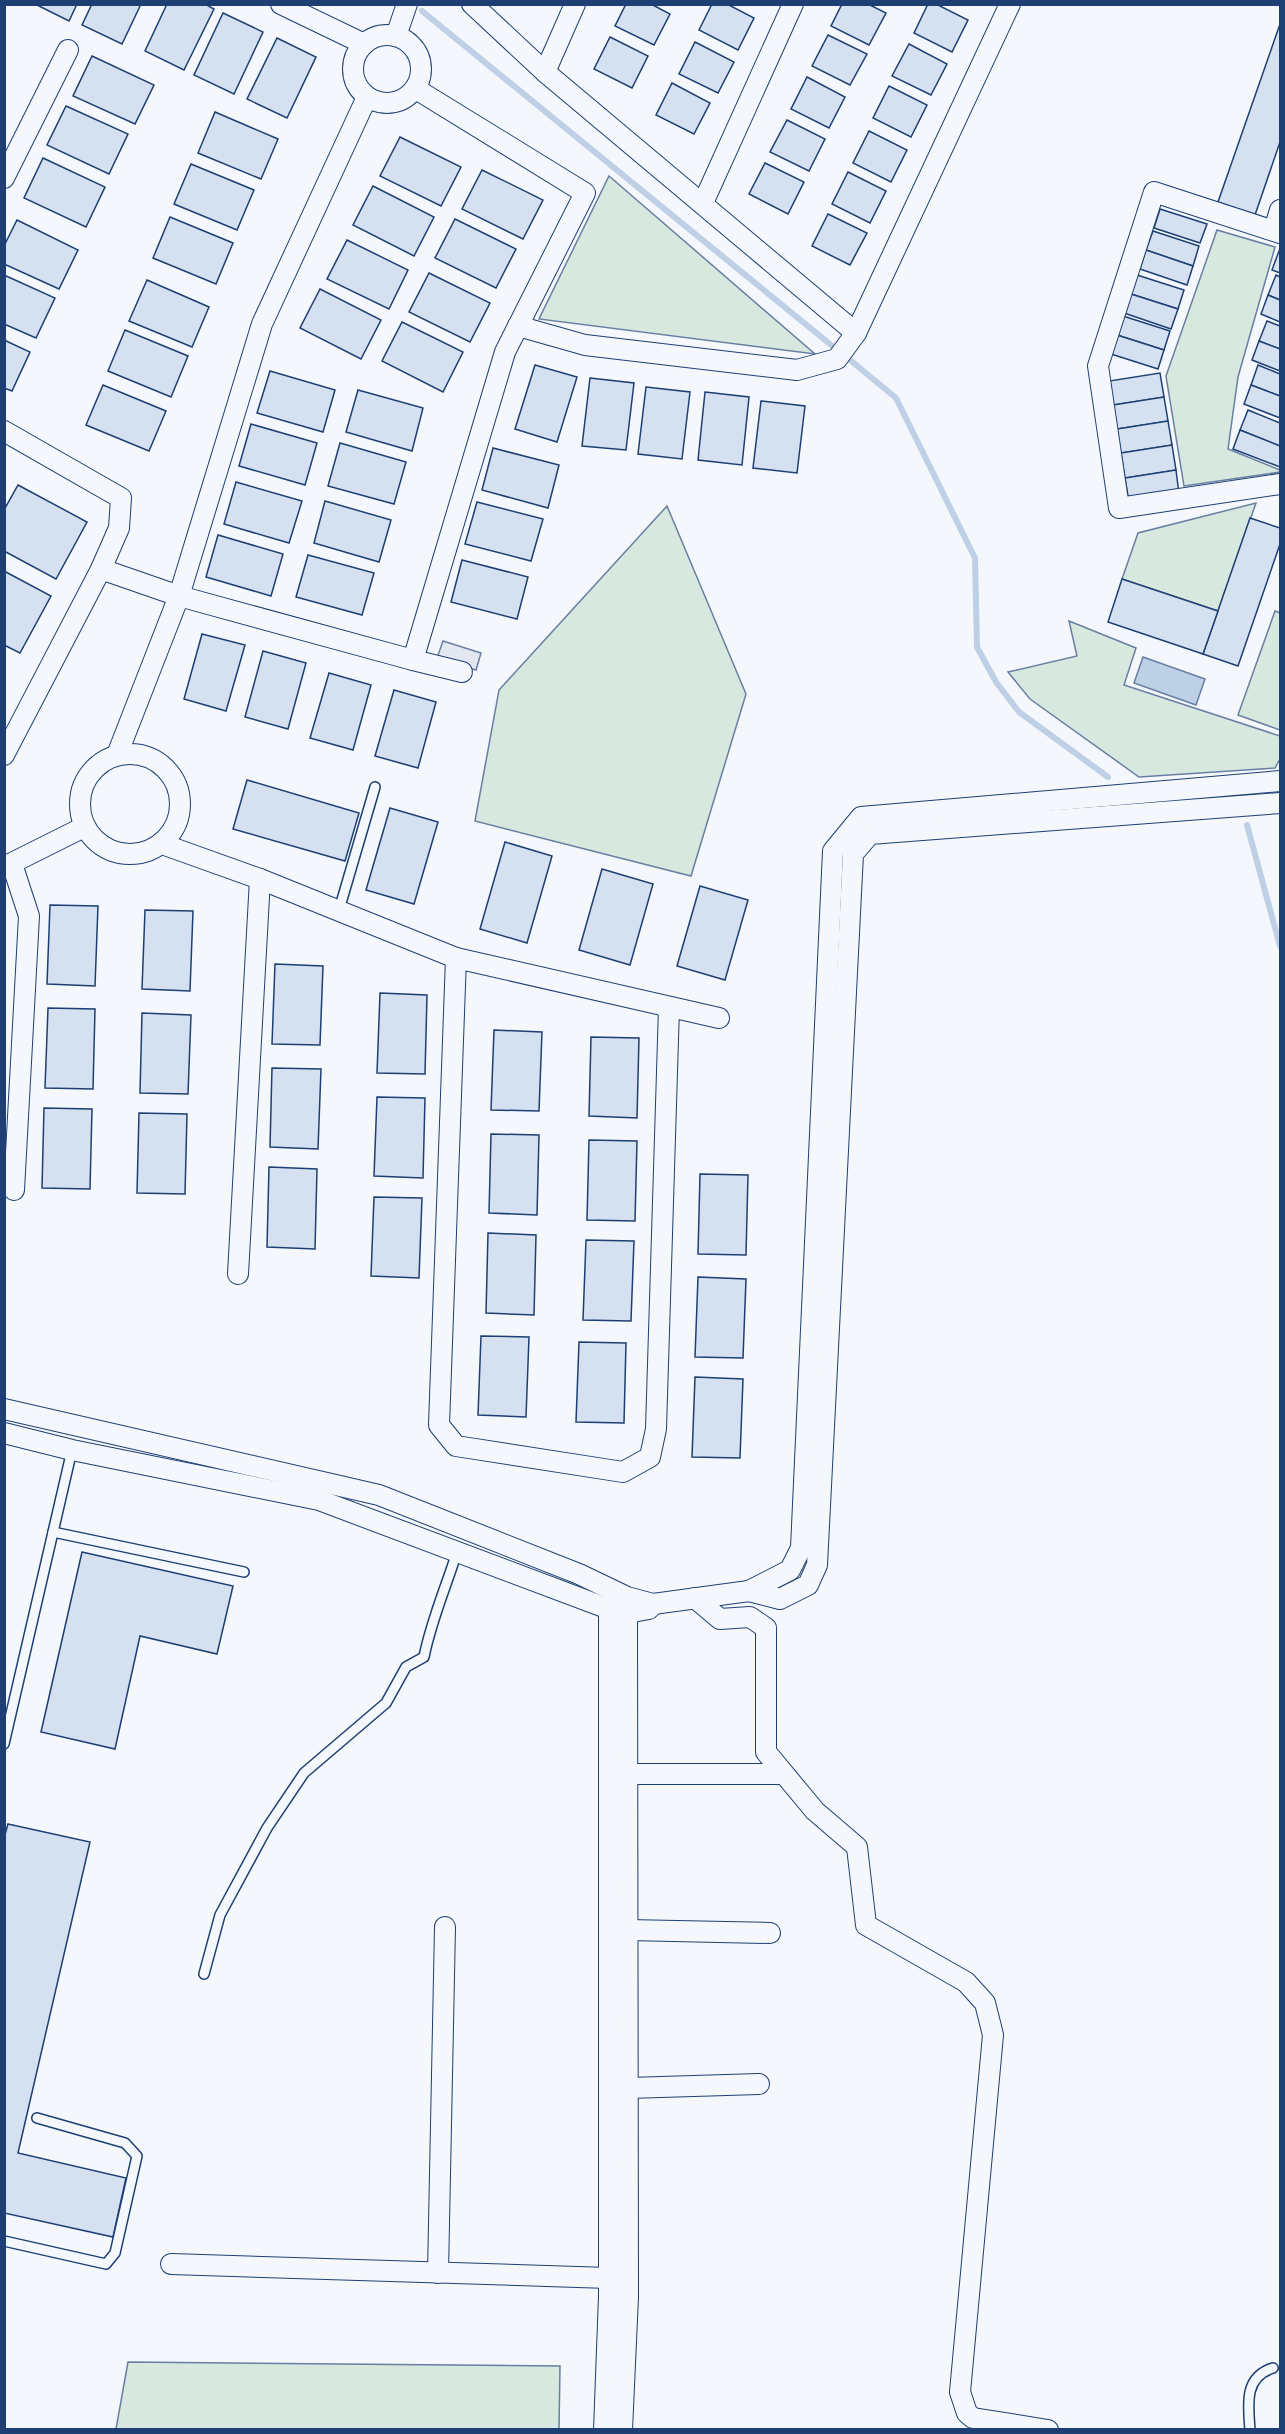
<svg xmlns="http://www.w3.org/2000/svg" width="1285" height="2434" font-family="Figtree,sans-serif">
  <rect width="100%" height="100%" fill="#f4f7fb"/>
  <g fill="#d7e8df" stroke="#687fa3" stroke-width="1.5">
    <polygon points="609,176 815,354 539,319"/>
    <polygon points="1217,230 1275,247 1238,377 1228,449 1280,470 1280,472 1184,486 1166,376"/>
    <polygon points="1256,503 1218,611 1122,579 1138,533"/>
    <polygon points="667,506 746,694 691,876 475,821 499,690"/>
    <polygon points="1275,611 1280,613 1280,730 1238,715"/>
    <polygon points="1069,621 1136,648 1124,685 1280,736 1280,759 1275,768 1139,777 1030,699 1008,672 1077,656"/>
    <polygon points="128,2362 560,2366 559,2429 116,2429"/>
  </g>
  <polygon fill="#e3e8f0" stroke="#687fa3" stroke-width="1.5" points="443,641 481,653 476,670 437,658"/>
  <polygon fill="#bed0e5" stroke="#687fa3" stroke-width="1.5" points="1143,657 1205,679 1196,705 1134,683"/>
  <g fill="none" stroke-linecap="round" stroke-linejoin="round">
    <g stroke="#bed0e5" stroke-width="6">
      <polyline points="422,11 836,349"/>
      <polyline points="844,355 896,398 975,558 977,647 996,682 1019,712 1108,777"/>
      <polyline points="1247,825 1280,946"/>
    </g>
  </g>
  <g fill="#d5e0f0" stroke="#1d3f73" stroke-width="1.5">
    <polygon points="35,4 77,4 69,21"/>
    <polygon points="92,4 141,4 122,44 82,25"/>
    <polygon points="167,4 205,4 214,9 184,70 145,51"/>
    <polygon points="626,4 651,4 670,14 654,45 615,26"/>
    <polygon points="712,4 727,4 754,18 738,50 699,30"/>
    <polygon points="842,4 868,4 886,13 869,45 831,26"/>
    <polygon points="928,4 936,4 968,20 952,52 914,33"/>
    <polygon points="223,13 263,32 234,94 194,75"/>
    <polygon points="1280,24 1280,142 1255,215 1218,202"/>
    <polygon points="828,35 867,54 850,85 812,66"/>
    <polygon points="610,37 648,56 632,88 594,69"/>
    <polygon points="277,38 316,57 287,118 247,99"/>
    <polygon points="695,42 734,62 718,93 679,74"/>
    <polygon points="909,44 947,64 931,95 892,76"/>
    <polygon points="92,56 154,85 135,124 73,96"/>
    <polygon points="807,77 845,97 829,128 791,109"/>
    <polygon points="672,83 710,103 694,134 656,115"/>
    <polygon points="889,86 927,105 911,137 873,118"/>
    <polygon points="66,106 128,134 109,174 47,145"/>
    <polygon points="215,112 278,139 261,179 198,153"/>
    <polygon points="787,120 825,139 809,171 770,152"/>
    <polygon points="869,131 907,150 891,182 853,163"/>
    <polygon points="400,137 461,167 441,206 380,176"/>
    <polygon points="43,158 105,187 86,227 24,198"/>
    <polygon points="765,163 804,182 788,214 749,194"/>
    <polygon points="191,164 254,190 237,230 174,204"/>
    <polygon points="482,170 543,200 523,239 462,209"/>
    <polygon points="848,172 886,191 870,223 832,204"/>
    <polygon points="373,186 434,217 414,256 353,225"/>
    <polygon points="1160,209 1207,224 1200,243 1154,228"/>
    <polygon points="828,214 867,233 850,265 812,246"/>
    <polygon points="170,217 233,243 216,284 153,258"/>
    <polygon points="455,219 516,249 496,288 435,258"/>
    <polygon points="17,220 78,250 59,289 4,264 4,246"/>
    <polygon points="1153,231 1199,246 1193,266 1146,250"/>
    <polygon points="347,240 408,270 389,309 327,279"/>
    <polygon points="1146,250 1193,266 1187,285 1140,269"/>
    <polygon points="1279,251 1280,252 1280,273 1272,270"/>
    <polygon points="429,273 490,303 470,342 409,312"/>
    <polygon points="4,275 55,298 36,338 4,324"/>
    <polygon points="1137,275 1184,290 1178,309 1131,294"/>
    <polygon points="1276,275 1280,277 1280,300 1268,295"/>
    <polygon points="147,280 209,307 192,347 129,321"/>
    <polygon points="320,289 381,320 361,359 300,328"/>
    <polygon points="1131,294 1178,309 1171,329 1124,313"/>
    <polygon points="1268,295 1280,300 1280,322 1261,314"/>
    <polygon points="1123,316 1170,331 1164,350 1117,335"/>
    <polygon points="1267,321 1280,326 1280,349 1259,341"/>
    <polygon points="402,322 463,352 443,392 382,361"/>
    <polygon points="125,330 188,356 171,397 108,371"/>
    <polygon points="1117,335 1164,350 1158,369 1111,354"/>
    <polygon points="4,340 30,352 12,391 4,388"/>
    <polygon points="1259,341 1280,349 1280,371 1252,360"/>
    <polygon points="535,365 577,377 557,442 515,429"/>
    <polygon points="1258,365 1280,374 1280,396 1251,385"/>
    <polygon points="270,371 335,390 323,432 257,413"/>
    <polygon points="1160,373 1164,397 1113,405 1109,381"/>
    <polygon points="590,378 634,383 626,450 582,446"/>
    <polygon points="103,385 166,411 149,451 86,425"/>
    <polygon points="1251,385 1280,396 1280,418 1244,404"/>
    <polygon points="646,387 690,392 682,459 638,454"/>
    <polygon points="358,390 423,408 412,451 346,432"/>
    <polygon points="705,392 749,397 742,465 698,460"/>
    <polygon points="1164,397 1168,421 1117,429 1113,405"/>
    <polygon points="761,401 805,406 797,473 753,468"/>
    <polygon points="1248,410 1280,423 1280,446 1240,430"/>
    <polygon points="1168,421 1172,445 1121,453 1117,429"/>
    <polygon points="251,424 317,443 305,485 239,466"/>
    <polygon points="1240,430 1280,446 1280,467 1233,449"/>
    <polygon points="340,443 406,462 394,504 328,486"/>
    <polygon points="1172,445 1176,470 1125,478 1121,453"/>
    <polygon points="493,448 559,465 548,508 482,490"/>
    <polygon points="1176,470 1179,494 1129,502 1125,478"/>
    <polygon points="236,482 302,501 289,543 224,524"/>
    <polygon points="18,485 87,522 56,579 4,551 4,510"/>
    <polygon points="325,501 391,520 379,562 314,543"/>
    <polygon points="477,502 543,519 531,561 465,544"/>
    <polygon points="1250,518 1280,528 1280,544 1238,666 1203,654"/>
    <polygon points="218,535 283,554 271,596 206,577"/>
    <polygon points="308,555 374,573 362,615 296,597"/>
    <polygon points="462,560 528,577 517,619 451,602"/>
    <polygon points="4,571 51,596 20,653 4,645"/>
    <polygon points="1122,579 1218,611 1203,654 1108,622"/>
    <polygon points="202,634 245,645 226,711 184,699"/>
    <polygon points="263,651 306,663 288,729 245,717"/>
    <polygon points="329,673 371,685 353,750 310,738"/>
    <polygon points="394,690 436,702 418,768 375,756"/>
    <polygon points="247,780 359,813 345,861 233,829"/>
    <polygon points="390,808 438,822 414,904 366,890"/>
    <polygon points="505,842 552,856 527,943 480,929"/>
    <polygon points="602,869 653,884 630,965 579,950"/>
    <polygon points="700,886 748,900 725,980 677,966"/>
    <polygon points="50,905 98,906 95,986 47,984"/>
    <polygon points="145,910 193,911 190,991 142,989"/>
    <polygon points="275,964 323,966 320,1045 272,1044"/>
    <polygon points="380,993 427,995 425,1074 377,1073"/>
    <polygon points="48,1008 95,1009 93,1089 45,1088"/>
    <polygon points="142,1013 191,1015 188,1094 140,1093"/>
    <polygon points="494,1030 542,1032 539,1111 491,1110"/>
    <polygon points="591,1037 639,1038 637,1118 589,1116"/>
    <polygon points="272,1068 321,1069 318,1149 270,1147"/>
    <polygon points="377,1097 425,1098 423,1178 374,1176"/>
    <polygon points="44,1108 92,1109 90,1189 42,1188"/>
    <polygon points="139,1113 187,1114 185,1194 137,1193"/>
    <polygon points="491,1134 539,1135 537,1215 489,1213"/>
    <polygon points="589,1140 637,1141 635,1221 587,1220"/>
    <polygon points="269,1167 317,1169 315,1249 267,1247"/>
    <polygon points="700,1174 748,1175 746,1255 698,1254"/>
    <polygon points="374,1197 422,1198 419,1278 371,1276"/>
    <polygon points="488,1233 536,1235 534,1315 486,1313"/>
    <polygon points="586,1240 634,1241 631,1321 583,1320"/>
    <polygon points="698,1277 746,1279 743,1358 695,1357"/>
    <polygon points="481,1336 529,1337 526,1417 478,1415"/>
    <polygon points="579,1342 626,1343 624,1423 576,1422"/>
    <polygon points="695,1377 743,1379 740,1458 692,1457"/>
    <polygon points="82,1552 233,1586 217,1654 140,1636 115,1749 41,1732"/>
    <polygon points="8,1824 90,1842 18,2153 126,2178 113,2237 4,2213 4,1838"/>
  </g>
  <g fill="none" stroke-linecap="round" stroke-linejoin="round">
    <g stroke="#1d3f73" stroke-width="12">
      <g id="lane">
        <polyline points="339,910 375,787"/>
        <polyline points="53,1532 244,1572"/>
        <polyline points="4,1744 72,1450"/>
        <path d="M204,1974L220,1915L267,1828L304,1773L386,1703L406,1667L424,1657C431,1621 446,1587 457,1552"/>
        <polyline points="4,2241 106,2264 115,2253 137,2156 125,2143 37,2118"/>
        <path d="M1250,2430C1248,2404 1244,2377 1273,2368"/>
      </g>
    </g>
    <g stroke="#1d3f73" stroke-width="22">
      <g id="street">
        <polyline points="281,4 364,44"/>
        <polyline points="472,4 545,72 856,333 1010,4"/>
        <circle cx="387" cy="69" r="34"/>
        <polyline points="396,36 407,4"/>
        <polyline points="545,72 575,4"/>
        <polyline points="4,178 68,50"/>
        <polyline points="703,203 793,4"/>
        <polyline points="1274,230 1280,210"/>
        <polyline points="1280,233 1154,192 1098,366 1119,508 1280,484"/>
        <polyline points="518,326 585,345 797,370 837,359 856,333"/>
        <polyline points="4,431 121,498 119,528 101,569 4,755"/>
        <polyline points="101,569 179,596 413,660 505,352 585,193 416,89"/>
        <polyline points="413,660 462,672"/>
        <circle cx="130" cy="804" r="50"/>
        <polyline points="117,755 179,596 262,324 367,97"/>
        <polyline points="162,844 260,879 456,958 719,1018"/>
        <polyline points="12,864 29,916 14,1190"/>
        <polyline points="4,867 84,827"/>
        <polyline points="456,958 439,1425 456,1446 623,1472 650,1457 656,1429 669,1007"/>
        <polyline points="238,1274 260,879"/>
        <polyline points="4,1409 379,1495 579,1574 627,1597 653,1604"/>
        <polyline points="4,1433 72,1450 319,1500 609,1609 627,1613 649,1609 653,1604 749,1591 780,1599 808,1585 817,1565 853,854 870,834 1280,803"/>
        <polyline points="749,1591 790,1570 801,1548 833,851 861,817 1280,781"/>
        <polyline points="695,1598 720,1619 750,1617 766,1628 766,1752 815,1811 857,1847 866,1925 966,1982 985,2003 993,2035 960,2392 967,2413 973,2418 1048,2430"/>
        <polyline points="627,1774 781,1774"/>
        <polyline points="627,1930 770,1933"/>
        <polyline points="628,2088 759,2084"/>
        <polyline points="171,2264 609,2278"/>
        <polyline points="438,2273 445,1927"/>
        <polyline points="604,2430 609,2296 609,1609"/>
        <polyline points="622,2430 628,2297 627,1613"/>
      </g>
    </g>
    <use href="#lane" stroke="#f4f7fb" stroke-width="9"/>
    <use href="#street" stroke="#f4f7fb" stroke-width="20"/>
  </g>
  <rect width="1285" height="2434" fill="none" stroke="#1d3f73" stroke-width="12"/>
</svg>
